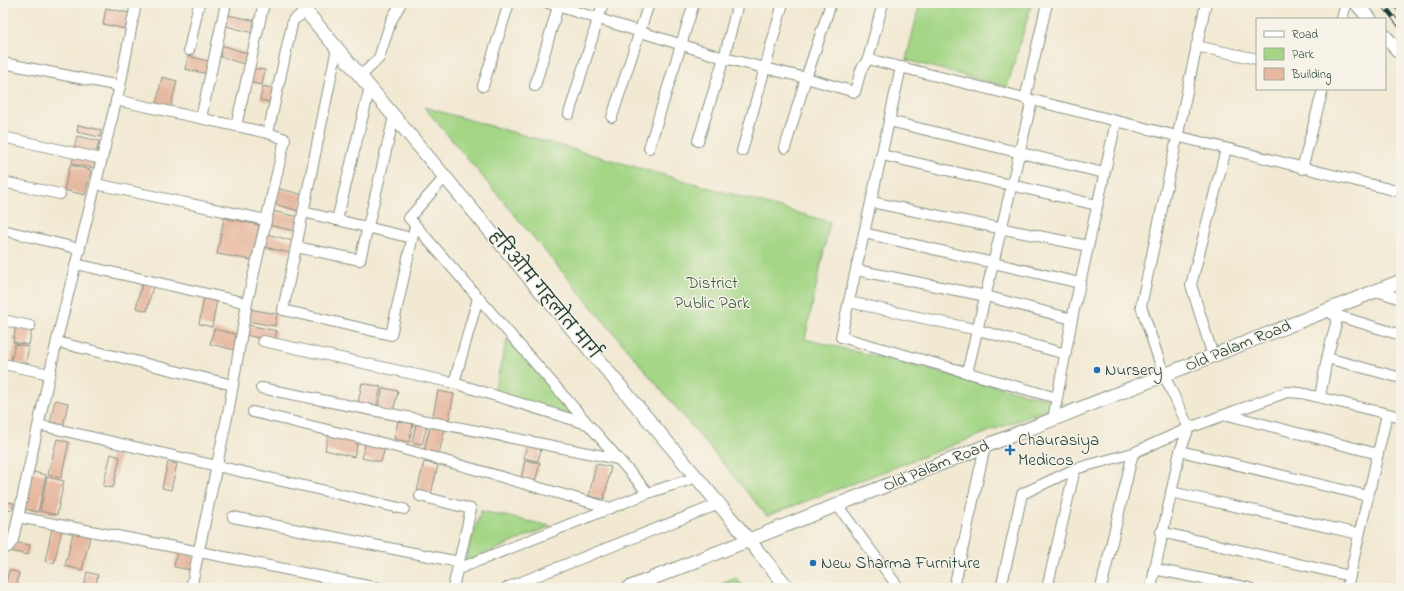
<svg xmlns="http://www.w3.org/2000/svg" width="1404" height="591" font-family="'Indie Flower','Playpen Sans Deva',sans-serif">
  <rect width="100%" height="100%" fill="#f7f3e8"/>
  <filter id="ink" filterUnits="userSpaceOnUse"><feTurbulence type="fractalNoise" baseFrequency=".025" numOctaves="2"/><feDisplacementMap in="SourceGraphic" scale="8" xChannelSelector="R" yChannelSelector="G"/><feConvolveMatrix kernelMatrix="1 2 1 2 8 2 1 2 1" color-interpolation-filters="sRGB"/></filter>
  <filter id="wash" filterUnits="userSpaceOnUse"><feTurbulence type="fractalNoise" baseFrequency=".012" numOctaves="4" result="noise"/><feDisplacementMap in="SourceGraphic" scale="16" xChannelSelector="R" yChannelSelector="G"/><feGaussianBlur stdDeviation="0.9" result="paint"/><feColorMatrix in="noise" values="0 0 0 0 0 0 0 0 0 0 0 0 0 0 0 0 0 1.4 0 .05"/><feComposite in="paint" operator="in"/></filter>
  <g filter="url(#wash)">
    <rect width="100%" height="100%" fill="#f2e9d3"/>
    <g fill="#a4d686" stroke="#628a5d">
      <polygon points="920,3 1032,3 1007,87 906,60"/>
      <polygon points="424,107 830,222 805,339 1064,403 767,516"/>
      <polygon points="507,339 578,418 494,392"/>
      <polygon points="481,511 551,526 464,563"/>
      <polygon points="736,578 745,588 712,588"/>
    </g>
    <g id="blocks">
      <g fill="#e7b8a0">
        <polygon points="106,8 129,13 125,29 103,24"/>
        <polygon points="228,15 256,21 253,33 226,26"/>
        <polygon points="221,45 250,54 247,65 218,56"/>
        <polygon points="188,56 212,62 209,74 185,69"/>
        <polygon points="251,68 265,70 262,85 248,82"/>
        <polygon points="162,77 177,81 170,109 156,106"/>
        <polygon points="263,86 277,89 274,103 260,100"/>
        <polygon points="78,125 101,130 100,137 77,132"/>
        <polygon points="77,136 99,141 96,156 73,151"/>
        <polygon points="74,154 96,158 94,168 72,164"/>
        <polygon points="70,165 91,170 85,195 64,190"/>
        <polygon points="276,188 304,195 300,211 273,204"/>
        <polygon points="272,211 299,217 295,231 268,225"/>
        <polygon points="224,218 259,225 252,260 217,254"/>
        <polygon points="267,234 293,241 290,253 264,247"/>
        <polygon points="142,283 153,285 147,311 136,308"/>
        <polygon points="204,298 217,300 212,327 199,324"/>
        <polygon points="249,309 277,314 275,326 247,321"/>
        <polygon points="16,325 32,328 29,345 13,342"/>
        <polygon points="248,325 277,331 274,342 246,335"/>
        <polygon points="214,329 239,335 235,350 210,344"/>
        <polygon points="15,344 29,347 25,365 11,361"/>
        <polygon points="362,383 381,387 376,408 358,403"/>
        <polygon points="383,388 398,391 393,412 378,408"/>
        <polygon points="438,391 454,394 448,423 432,420"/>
        <polygon points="55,400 68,403 63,427 50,424"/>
        <polygon points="398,421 413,424 409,442 394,439"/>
        <polygon points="416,423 427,426 422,444 412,442"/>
        <polygon points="431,424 445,428 439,454 424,450"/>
        <polygon points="329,431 359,438 354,457 325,450"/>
        <polygon points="57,439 69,442 61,478 48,475"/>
        <polygon points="366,440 386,444 381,462 362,458"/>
        <polygon points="527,445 541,449 538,461 524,458"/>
        <polygon points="111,454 120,457 113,488 103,486"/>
        <polygon points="525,460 540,463 535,482 521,479"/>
        <polygon points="168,462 177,464 171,490 162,488"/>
        <polygon points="424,462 438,465 431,494 417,491"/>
        <polygon points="596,464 611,467 604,499 589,496"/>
        <polygon points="29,471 46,475 38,512 20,508"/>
        <polygon points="47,477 64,481 57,515 40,511"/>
        <polygon points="3,501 14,503 12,510 3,508"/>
        <polygon points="53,524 63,526 54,563 45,561"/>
        <polygon points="74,529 91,533 82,570 65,566"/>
        <polygon points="13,542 30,545 28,555 11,551"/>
        <polygon points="177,552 194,556 192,570 174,567"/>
        <polygon points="9,570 19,573 16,588 5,588"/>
        <polygon points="87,572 98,575 95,588 84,588"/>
      </g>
    </g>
  </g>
  <g filter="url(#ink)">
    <use href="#blocks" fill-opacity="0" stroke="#889384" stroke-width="1"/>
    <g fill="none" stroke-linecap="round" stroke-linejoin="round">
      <g stroke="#889384" stroke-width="12">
        <g id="minor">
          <polyline points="548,3 724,58 806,78 855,92 861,70 868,59 883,3"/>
          <polyline points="1342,19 1346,3"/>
          <polyline points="1196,46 1257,59"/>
          <polyline points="337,48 283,310 391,335 415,226"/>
          <polyline points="189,50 199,3"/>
          <polyline points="868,59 1401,192"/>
          <polyline points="3,63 120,86"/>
          <polyline points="901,67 841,337 1057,398"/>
          <polyline points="361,76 379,58 391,21 401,3"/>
          <polyline points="483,86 509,3"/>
          <polyline points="535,86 559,3"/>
          <polyline points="370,87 337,220 412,238"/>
          <polyline points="1025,99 1047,3"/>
          <polyline points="116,100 268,133"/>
          <polyline points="569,114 603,3"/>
          <polyline points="612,117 649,3"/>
          <polyline points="201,118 226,3"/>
          <polyline points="889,121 1104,173"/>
          <polyline points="236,126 264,3"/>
          <polyline points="3,137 102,159"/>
          <polyline points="698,141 724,58 738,3"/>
          <polyline points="649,148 694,3"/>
          <polyline points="785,148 806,78 831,3"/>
          <polyline points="742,151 783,3"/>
          <polyline points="882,155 1097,205"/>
          <polyline points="1302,169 1323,89"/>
          <polyline points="445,177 409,218 648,493"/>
          <polyline points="3,182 60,194"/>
          <polyline points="96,184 266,220"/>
          <polyline points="871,202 1088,246"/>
          <polyline points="303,212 337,220"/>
          <polyline points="3,230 80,249"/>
          <polyline points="864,233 1080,283"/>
          <polyline points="296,247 360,260 394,117"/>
          <polyline points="76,264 247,303"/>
          <polyline points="856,270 986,296 1072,319"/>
          <polyline points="1377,291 1401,299"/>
          <polyline points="849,302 978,330 1066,354"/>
          <polyline points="1332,314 1401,335"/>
          <polyline points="3,320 30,326"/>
          <polyline points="263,341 454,383 587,424"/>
          <polyline points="57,342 233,385"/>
          <polyline points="1213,356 1191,285 1226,149"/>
          <polyline points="1327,358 1401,378"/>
          <polyline points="3,364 50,374"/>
          <polyline points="967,373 1032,100"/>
          <polyline points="454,383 478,298"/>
          <polyline points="261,388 618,459"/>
          <polyline points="1320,397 1327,358 1338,316"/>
          <polyline points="253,412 386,444 610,508"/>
          <polyline points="1228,415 1378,454"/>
          <polyline points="1053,419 1072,319 1116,122"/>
          <polyline points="39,425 404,509"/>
          <polyline points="1180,451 1368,496"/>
          <polyline points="1171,492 1359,534"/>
          <polyline points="420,496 471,509 453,588"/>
          <polyline points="837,505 899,588"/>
          <polyline points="18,517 200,552 378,588"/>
          <polyline points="233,517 459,562"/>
          <polyline points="1161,532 1350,576"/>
          <polyline points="3,548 8,547 13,540 59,331 120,86 136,3"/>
          <polyline points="458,569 648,493 697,477"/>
          <polyline points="1154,569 1249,588"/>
          <polyline points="191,588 229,408 247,303 285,139 268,133 293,20 306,12"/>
          <polyline points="506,588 719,504"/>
          <polyline points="954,588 985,446"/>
          <polyline points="1001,588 1022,494 1075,469 1133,453 1189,428 1287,392 1301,393 1401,417"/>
          <polyline points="1047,588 1075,469"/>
          <polyline points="1101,588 1133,453"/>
          <polyline points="1151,588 1180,451 1189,428 1164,375 1141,306 1206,3"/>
          <polyline points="1347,588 1387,414"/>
        </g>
      </g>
      <g stroke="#889384" stroke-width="15">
        <g id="tertiary">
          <polyline points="299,3 719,504 788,588"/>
          <polyline points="1356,3 1370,19"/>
          <polyline points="1400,3 1401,4"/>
          <polyline points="1385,36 1401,54"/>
          <polyline points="628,588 1401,281"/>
        </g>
      </g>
      <use href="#minor" stroke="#fff" stroke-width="10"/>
      <use href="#tertiary" stroke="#fff" stroke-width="13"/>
      <g stroke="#1f3d34" stroke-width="4.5">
        <g id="rail">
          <polyline points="1382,3 1401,27"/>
          <polyline points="1394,3 1401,12"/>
        </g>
      </g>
      <use href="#rail" stroke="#f7f3e8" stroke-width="3" stroke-dasharray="9" stroke-linecap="butt"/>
    </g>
  </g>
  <g fill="#1f6fb2" stroke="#f7f3e8" stroke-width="1.5">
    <circle cx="1097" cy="370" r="4"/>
    <path d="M1008 444h4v4h4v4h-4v4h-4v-4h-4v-4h4z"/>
    <circle cx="813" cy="563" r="4"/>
  </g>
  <g text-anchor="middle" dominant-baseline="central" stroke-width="3" stroke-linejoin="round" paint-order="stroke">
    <g font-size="17" fill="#3a5c44" stroke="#f7f3e8">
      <text x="712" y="283">District<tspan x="712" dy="20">Public Park</tspan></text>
    </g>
    <g font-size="17" fill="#1f3d34" stroke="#f7f3e8">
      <text transform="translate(544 295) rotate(50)">हरिओम गहलोत मार्ग</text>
      <text transform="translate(1238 346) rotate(-22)">Old Palam Road</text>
      <text transform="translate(936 466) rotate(-22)">Old Palam Road</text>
    </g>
    <g font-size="17" fill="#1f3d34" stroke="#f7f3e8" text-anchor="start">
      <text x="1105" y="370">Nursery</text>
      <text x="1018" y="440">Chaurasiya<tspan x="1018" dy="20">Medicos</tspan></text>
      <text x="821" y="563">New Sharma Furniture</text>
    </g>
  </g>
  <rect width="1404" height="591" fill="none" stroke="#f7f3e8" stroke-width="16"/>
  <rect x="1256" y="18" width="130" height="72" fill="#f7f3e8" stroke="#a1aaa0"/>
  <rect x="1264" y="31" width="20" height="6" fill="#ffffff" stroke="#a1aaa0"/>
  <text x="1292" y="38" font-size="12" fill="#1f3d34">Road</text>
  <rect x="1264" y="48" width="20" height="12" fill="#a4d686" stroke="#a1aaa0"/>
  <text x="1292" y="58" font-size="12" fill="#1f3d34">Park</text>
  <rect x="1264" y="68" width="20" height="12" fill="#e7b8a0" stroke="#a1aaa0"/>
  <text x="1292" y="78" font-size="12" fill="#1f3d34">Building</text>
</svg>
